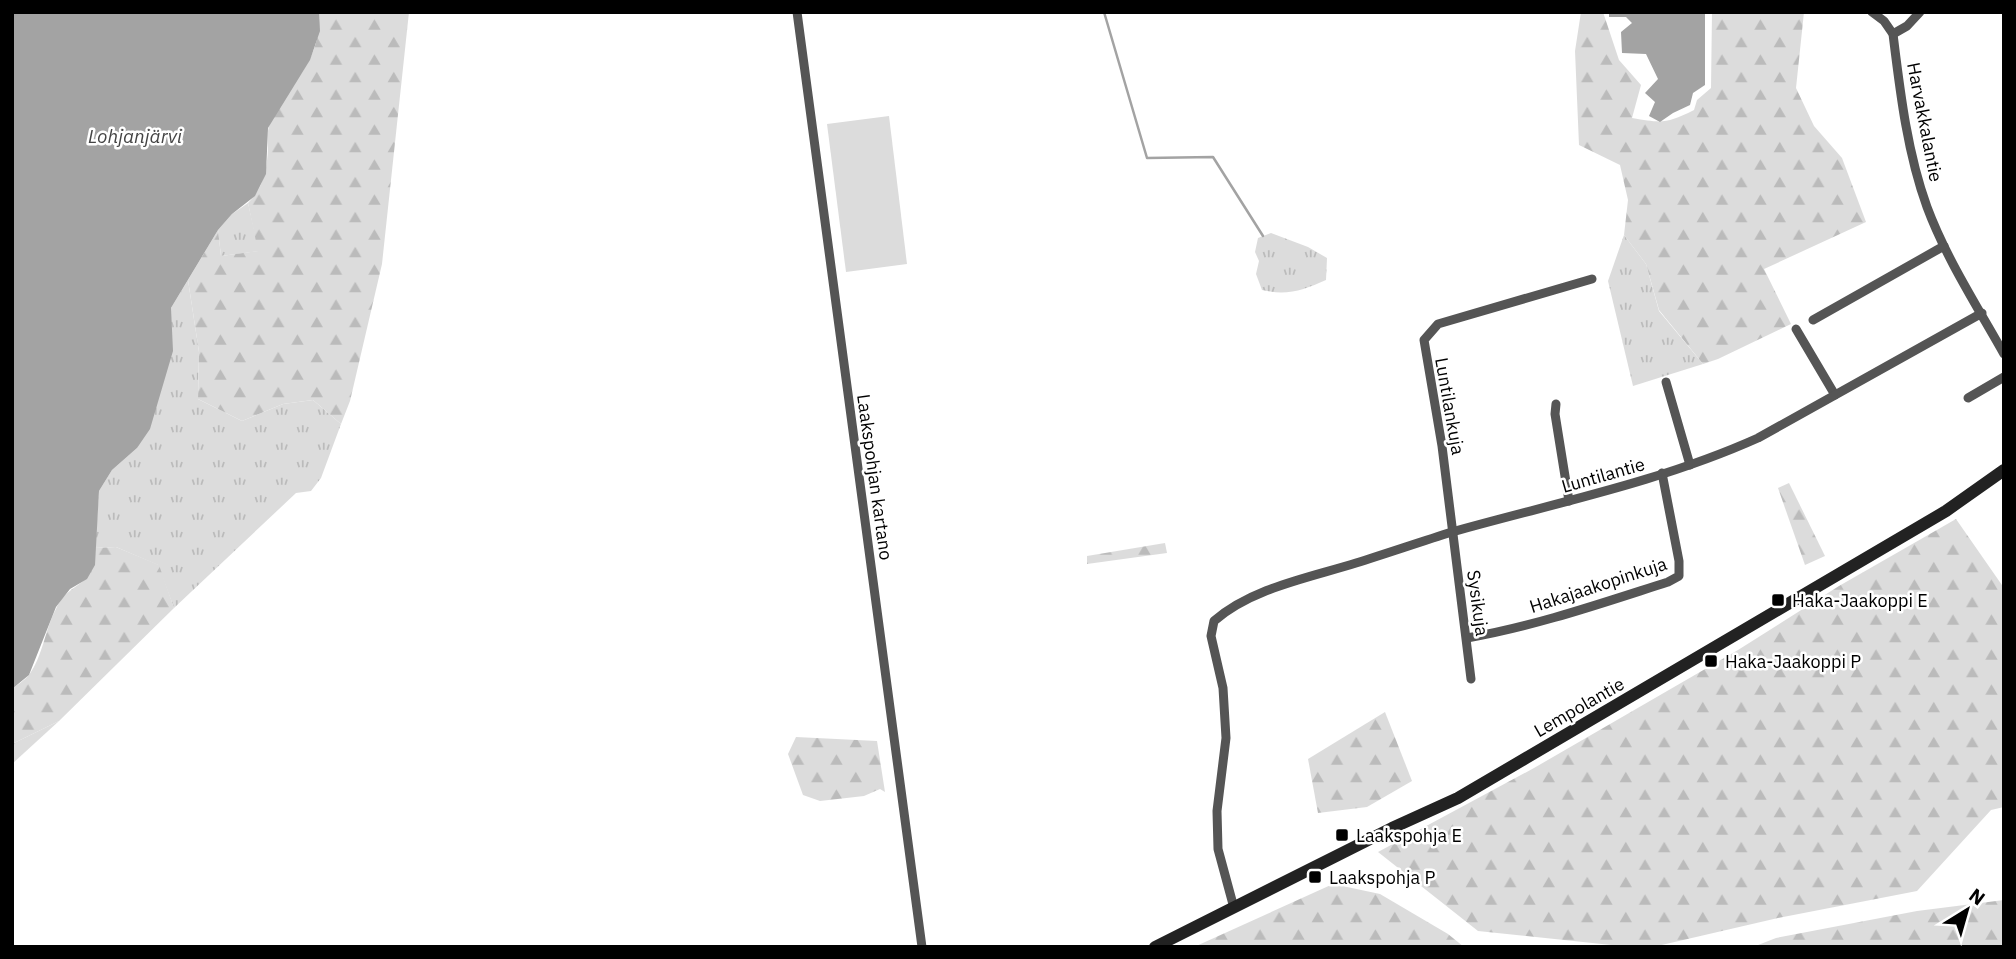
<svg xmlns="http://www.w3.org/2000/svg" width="2016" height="959" font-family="'IBM Plex Sans',sans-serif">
  <defs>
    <pattern id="grass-tufts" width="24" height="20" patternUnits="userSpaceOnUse" patternTransform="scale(1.75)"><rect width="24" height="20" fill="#dcdcdc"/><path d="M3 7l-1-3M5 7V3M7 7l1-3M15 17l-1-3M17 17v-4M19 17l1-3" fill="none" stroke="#bbb"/></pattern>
    <pattern id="forest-firs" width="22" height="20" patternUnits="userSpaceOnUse" patternTransform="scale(1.75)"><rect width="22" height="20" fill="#dcdcdc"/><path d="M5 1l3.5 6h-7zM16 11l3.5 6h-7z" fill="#bbb"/></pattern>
  </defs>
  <rect width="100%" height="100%" fill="#fff"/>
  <g fill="url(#grass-tufts)">
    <polygon points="248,203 259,251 221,256 218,230 232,214"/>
    <path d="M1271,233L1308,247L1327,258L1326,280C1304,290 1287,296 1262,290L1256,274L1259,261L1255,252L1258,238Z"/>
    <polygon points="1624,235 1646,264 1659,311 1703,364 1633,386 1608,281"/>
    <polygon points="188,280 199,352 198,399 242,421 283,404 313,400 341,424 321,478 311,491 296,493 174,608 158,565 116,547 95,548 99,491 112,470 137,448 171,308"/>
    <polygon points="59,721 12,764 12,744"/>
  </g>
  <g fill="url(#forest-firs)">
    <path d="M319,12H409L382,264L350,401L341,424L313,400L283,404L242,421L198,399L199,352L188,280L218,230L221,256L258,251L248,203C264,187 267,169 268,148C268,141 267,132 269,126C286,83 322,66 319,12Z"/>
    <path d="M1581,12H1603L1619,60L1641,85L1632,118C1662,123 1666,124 1694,110L1697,100L1711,88L1712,12H1804L1796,88L1814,126L1842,158L1866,222L1764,269L1791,324L1718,359L1703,364L1659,310L1646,264L1624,235L1628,200L1620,165L1579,145L1575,51Z"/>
    <polygon points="1789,483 1825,556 1805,565 1778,488"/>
    <polygon points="1956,519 2004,588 2004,807 1991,810 1917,891 1778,918 1653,947 1630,947 1478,931 1378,852 1534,768 1738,650 1839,586"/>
    <polygon points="1165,543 1167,553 1087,564 1087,556"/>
    <path d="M116,547L159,565L174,608L59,721L12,744V689C17,685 25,680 29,675C43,656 45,629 56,609C71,578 95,590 95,548Z"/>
    <polygon points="1385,712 1412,781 1367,807 1318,813 1308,759"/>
    <polygon points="796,737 877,741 885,792 880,789 864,796 820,801 803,795 788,754"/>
    <polygon points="1333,884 1380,894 1448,934 1464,947 1194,947"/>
    <polygon points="2004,900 2004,947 1753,947 1776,938 1917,911"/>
  </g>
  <polygon fill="#dcdcdc" points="889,116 907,264 846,272 827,124"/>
  <g fill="#a3a3a3">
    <polygon points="12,12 319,12 320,31 310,60 268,128 266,174 255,196 232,214 218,230 171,308 173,351 150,429 137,448 112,470 99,491 95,565 87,579 70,589 56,607 29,675 12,689"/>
    <polygon points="1609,12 1705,12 1705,85 1693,93 1690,105 1673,113 1660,122 1649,116 1655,102 1645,93 1658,79 1646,54 1622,53 1621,32 1632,23 1626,17 1609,17"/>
  </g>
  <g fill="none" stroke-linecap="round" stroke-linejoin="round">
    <polyline stroke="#a3a3a3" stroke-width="2.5" points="1104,12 1147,158 1213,157 1263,236"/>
    <g stroke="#555" stroke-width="9">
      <polyline points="797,12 922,947"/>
      <path d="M1872,12L1884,21L1893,34C1900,91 1907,152 1927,207C1946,258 1977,306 2004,354"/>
      <polyline points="1893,34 1907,26 1920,12"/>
      <polyline points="1813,320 1944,246"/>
      <polyline points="1796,329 1835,395"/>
      <polyline points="1666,382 1690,465"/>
      <polyline points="1968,398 2004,377"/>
      <polyline points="1556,404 1555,414 1569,501"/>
      <path d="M1467,638C1536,626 1602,603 1668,582L1679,576V561L1662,473"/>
      <polyline points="1471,679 1442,446 1424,340 1438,324 1592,279"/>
      <path d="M1234,908L1218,849L1217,811L1226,738L1223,688L1211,636L1214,621C1252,588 1308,578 1356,563C1388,553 1420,542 1452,532C1555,503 1660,482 1758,438L1982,313"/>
    </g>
    <polyline stroke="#222" stroke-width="12" points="1155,947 1392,828 1458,798 1946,511 2004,470"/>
  </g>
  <g fill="#000" stroke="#fff" stroke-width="2.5">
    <rect x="1771" y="593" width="14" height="14" rx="3.5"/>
    <rect x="1704" y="654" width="14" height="14" rx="3.5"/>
    <rect x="1335" y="828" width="14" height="14" rx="3.5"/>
    <rect x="1308" y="870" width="14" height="14" rx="3.5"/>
  </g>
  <g text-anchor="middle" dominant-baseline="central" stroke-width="5" stroke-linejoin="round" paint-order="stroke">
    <g font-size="18" fill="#000" stroke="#fff">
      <text transform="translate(1925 122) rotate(79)">Harvakkalantie</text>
      <text transform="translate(1450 406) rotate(80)">Luntilankuja</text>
      <text transform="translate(1603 475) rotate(-16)">Luntilantie</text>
      <text transform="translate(875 477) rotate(82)">Laakspohjan kartano</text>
      <text transform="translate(1598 585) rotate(-18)">Hakajaakopinkuja</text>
      <text transform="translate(1478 603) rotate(82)">Sysikuja</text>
      <text transform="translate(1579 707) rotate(-30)">Lempolantie</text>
    </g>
    <g font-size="18" fill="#000" stroke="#fff" text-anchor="start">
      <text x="1792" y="600">Haka-Jaakoppi E</text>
      <text x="1725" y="661">Haka-Jaakoppi P</text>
      <text x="1356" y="835">Laakspohja E</text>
      <text x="1329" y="877">Laakspohja P</text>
    </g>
    <g font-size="19" font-style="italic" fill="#444" stroke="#fff">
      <text x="135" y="136">Lohjanjärvi</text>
    </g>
  </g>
  <rect width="2016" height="959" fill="none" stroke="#000000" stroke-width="28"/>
  <g transform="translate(1967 910) rotate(37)" stroke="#ffffff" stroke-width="5" paint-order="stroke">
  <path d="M0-5L12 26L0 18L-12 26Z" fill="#000000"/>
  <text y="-10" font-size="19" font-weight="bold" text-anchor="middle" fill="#000000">N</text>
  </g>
</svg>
